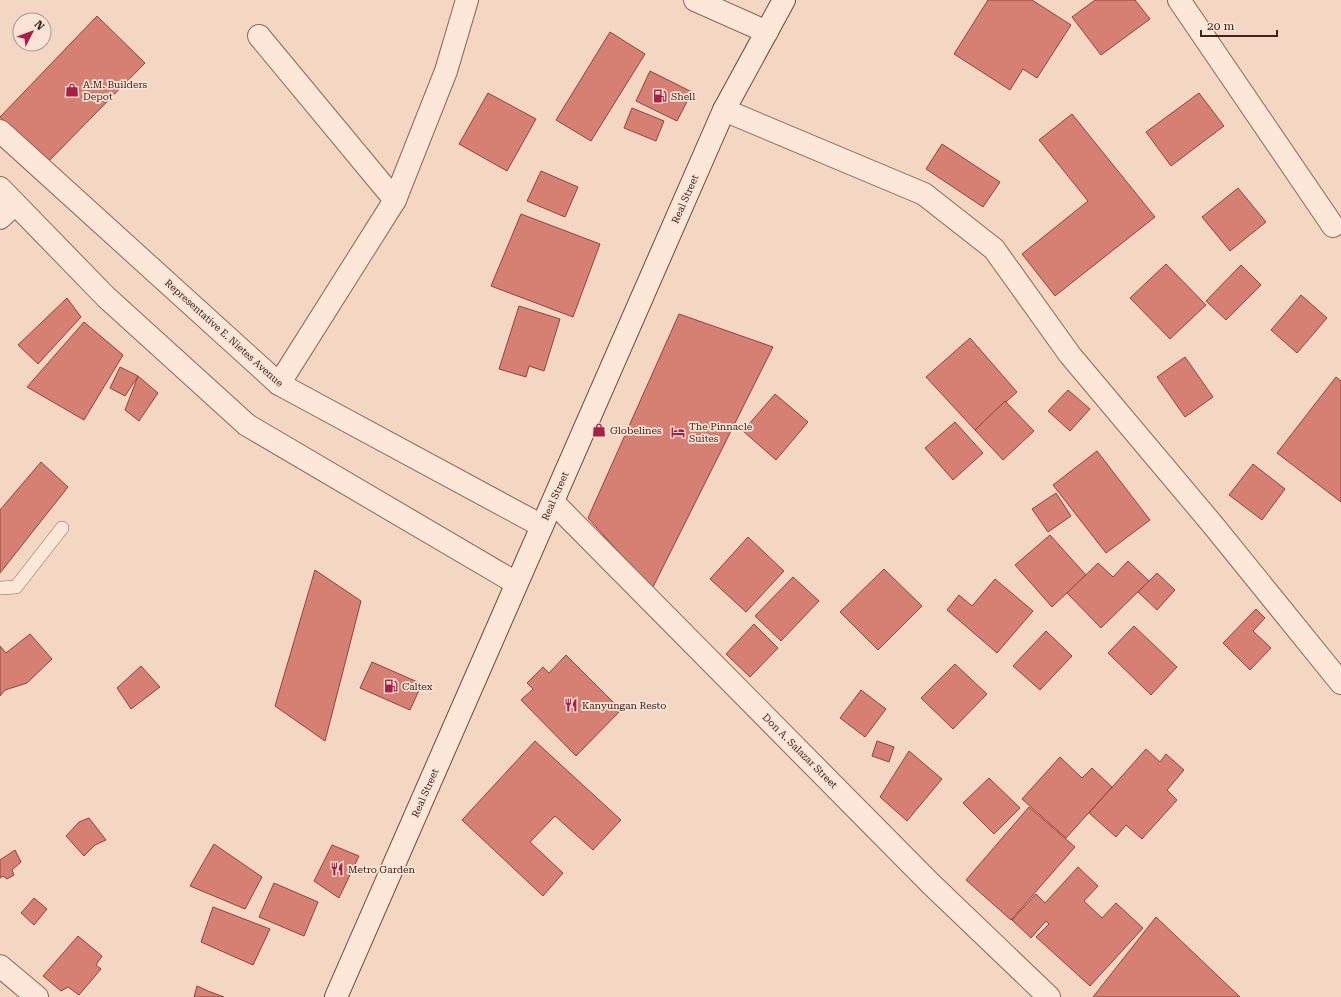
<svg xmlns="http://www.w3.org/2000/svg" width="1341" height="997" font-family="'Roboto Serif',serif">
  <rect width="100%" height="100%" fill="#f3d7c3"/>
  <g fill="#d68074" stroke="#934239">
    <polygon points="988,0 1032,0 1071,25 1037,78 1023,69 1010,90 954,54"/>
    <polygon points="1095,0 1135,0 1150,19 1101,55 1072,17"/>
    <polygon points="97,16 145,63 45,165 0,117"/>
    <polygon points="610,32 645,54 591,141 556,120"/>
    <polygon points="650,71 692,92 677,121 636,101"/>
    <polygon points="488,93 536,119 507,171 459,144"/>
    <polygon points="1199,93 1224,126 1171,166 1146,132"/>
    <polygon points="632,108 664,121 656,141 624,128"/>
    <polygon points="1072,114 1155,217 1055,296 1022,254 1088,201 1039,140"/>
    <polygon points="942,144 1000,182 983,207 926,169"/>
    <polygon points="541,171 578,187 565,217 527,201"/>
    <polygon points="1238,188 1266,222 1230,251 1202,217"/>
    <polygon points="521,214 600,244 573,317 491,286"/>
    <polygon points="1166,264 1206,305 1170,339 1130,298"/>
    <polygon points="1241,265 1261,285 1226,320 1206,301"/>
    <polygon points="1301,295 1327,318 1297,353 1271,330"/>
    <polygon points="67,298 81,317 38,364 18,345"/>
    <polygon points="519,306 560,319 544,371 529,366 526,377 499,369"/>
    <polygon points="679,314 773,347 652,589 588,518"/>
    <polygon points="84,322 123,355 84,420 27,387"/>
    <polygon points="970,338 1017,392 975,430 926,377"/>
    <polygon points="1185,357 1213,397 1185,417 1157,377"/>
    <polygon points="120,367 138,376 125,396 110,388"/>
    <polygon points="138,376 158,393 139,421 125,410"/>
    <polygon points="1336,377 1341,381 1341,502 1277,453"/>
    <polygon points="1068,390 1090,409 1070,431 1048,411"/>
    <polygon points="775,394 808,422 776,460 743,431"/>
    <polygon points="1005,401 1034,431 1003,460 975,430"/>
    <polygon points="955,422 983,453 953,480 925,448"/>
    <polygon points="1097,451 1150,520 1106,553 1053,485"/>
    <polygon points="41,462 68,487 0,573 0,510"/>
    <polygon points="1253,464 1285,489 1262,520 1229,495"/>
    <polygon points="1056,493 1071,516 1048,532 1032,509"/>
    <polygon points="1050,535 1086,575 1052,607 1015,565"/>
    <polygon points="748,537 784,571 746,612 710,579"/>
    <polygon points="1128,561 1149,581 1101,628 1067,593 1098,563 1113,577"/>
    <polygon points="884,569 922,606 878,650 840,612"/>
    <polygon points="315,570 361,601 325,741 275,706"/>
    <polygon points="1157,573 1175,590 1157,610 1138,592"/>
    <polygon points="793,577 819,601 781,641 755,616"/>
    <polygon points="995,579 1033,611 997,653 947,610 959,595 972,606"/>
    <polygon points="1256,609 1265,618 1253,631 1271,648 1250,670 1223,643"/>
    <polygon points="754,624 778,648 750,677 726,654"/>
    <polygon points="1134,626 1177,667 1151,695 1108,653"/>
    <polygon points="1046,631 1072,656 1040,690 1013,666"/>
    <polygon points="30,634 52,659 27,683 5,690 0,696 0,646 6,653"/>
    <polygon points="566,655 621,710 576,756 521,700 533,689 527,683 543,667 549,673"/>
    <polygon points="372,662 422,684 410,710 360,688"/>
    <polygon points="955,664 987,694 953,729 921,698"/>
    <polygon points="141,666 160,687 131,709 117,688"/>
    <polygon points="861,690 886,709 865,737 840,718"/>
    <polygon points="535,741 621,820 593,850 555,816 530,842 563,873 543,896 462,820"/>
    <polygon points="877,741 894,747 889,762 872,756"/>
    <polygon points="1146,749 1160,762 1166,754 1184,770 1167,790 1177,800 1142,839 1126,825 1116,837 1089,813"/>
    <polygon points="909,751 942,779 907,821 880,797"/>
    <polygon points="1060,757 1082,778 1092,768 1112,787 1066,838 1022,799"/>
    <polygon points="989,778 1020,808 994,834 963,803"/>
    <polygon points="1029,807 1075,847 1011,920 966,880"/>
    <polygon points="89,818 106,840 95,845 84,856 66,836 79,822"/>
    <polygon points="214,844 262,877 245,909 190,886"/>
    <polygon points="332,845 359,856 339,898 314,881"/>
    <polygon points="15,850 21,862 12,870 14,875 7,879 3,876 0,878 0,860"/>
    <polygon points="1078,867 1098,886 1084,901 1102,918 1116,903 1143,928 1090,986 1036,937 1049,924 1046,921 1031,938 1012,920 1036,894 1045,903"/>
    <polygon points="274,883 318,902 304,936 259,917"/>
    <polygon points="34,898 47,909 34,925 21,913"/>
    <polygon points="213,907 270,929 253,965 201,942"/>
    <polygon points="1156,917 1240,997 1093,997"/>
    <polygon points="78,936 102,956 96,965 101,969 79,995 68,987 61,991 43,976"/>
    <polygon points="197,986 208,991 224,997 194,997"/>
  </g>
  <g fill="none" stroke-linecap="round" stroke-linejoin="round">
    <g stroke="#916457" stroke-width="14">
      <polyline id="lane" points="0,588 16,587 62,528"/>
    </g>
    <g stroke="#916457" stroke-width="24">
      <g id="street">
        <polyline points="695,0 767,32"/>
        <polyline points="1179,0 1333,226"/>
        <polyline points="259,36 395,200 279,384"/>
        <polyline points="724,110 924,194 994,249 1070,355 1213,525 1341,683"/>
        <polyline points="0,131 279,384 542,526"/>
        <polyline points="0,188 106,297 247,425 516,583"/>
        <polyline points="395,200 446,71 467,0"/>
        <polyline points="0,218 15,204"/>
        <polyline points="553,502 931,884 1049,997"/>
        <polyline points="0,966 37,997"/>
      </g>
    </g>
    <g stroke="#72463a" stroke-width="24">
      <polyline id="secondary" points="336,997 724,110 784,0"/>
    </g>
    <use href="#lane" stroke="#fde7d8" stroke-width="13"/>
    <use href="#street" stroke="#fde7d8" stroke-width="22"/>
    <use href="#secondary" stroke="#fde7d8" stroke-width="22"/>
  </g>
  <defs>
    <g id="shop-bare" transform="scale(1.08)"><path d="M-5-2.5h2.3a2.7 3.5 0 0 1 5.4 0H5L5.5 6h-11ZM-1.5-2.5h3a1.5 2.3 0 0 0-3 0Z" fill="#a81f48" stroke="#fae3d4" stroke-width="2.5" paint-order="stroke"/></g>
    <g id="fuel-bare" transform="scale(1.08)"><path d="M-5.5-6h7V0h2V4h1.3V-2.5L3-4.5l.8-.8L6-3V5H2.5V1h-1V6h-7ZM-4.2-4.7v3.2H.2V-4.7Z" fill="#a81f48" stroke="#fae3d4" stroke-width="2.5" paint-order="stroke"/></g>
    <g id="hotel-bare" transform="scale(1.08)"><path d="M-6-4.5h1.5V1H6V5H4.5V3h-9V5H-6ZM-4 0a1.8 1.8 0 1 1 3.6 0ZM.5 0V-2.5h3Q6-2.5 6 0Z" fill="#a81f48" stroke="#fae3d4" stroke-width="2.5" paint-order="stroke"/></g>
    <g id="restaurant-bare" transform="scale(1.08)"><path d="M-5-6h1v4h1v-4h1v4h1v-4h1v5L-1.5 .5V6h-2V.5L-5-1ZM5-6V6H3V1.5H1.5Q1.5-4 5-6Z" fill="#a81f48" stroke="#fae3d4" stroke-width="2.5" paint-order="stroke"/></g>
  </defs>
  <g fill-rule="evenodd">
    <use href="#shop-bare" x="72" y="90"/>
    <use href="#fuel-bare" x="660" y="96"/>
    <use href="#shop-bare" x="599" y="430"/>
    <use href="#hotel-bare" x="678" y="432"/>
    <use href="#fuel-bare" x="391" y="686"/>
    <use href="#restaurant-bare" x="571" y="705"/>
    <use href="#restaurant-bare" x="337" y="869"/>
  </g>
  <g text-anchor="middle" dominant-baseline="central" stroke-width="3.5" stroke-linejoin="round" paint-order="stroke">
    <g font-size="10" fill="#3f231d" stroke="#fae3d4" text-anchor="start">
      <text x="83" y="84">A.M. Builders<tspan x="83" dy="12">Depot</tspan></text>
      <text x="671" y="96">Shell</text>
      <text x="689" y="426">The Pinnacle<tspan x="689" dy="12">Suites</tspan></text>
      <text x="610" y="430">Globelines</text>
      <text x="402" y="686">Caltex</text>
      <text x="582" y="705">Kanyungan Resto</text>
      <text x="348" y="869">Metro Garden</text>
    </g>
    <g font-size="10" fill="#3f231d" stroke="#fae3d4">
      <text transform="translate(685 199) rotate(-66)">Real Street</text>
      <text transform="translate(224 333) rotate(42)">Representative E. Nietes Avenue</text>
      <text transform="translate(555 496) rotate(-66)">Real Street</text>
      <text transform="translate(800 751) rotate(45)">Don A. Salazar Street</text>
      <text transform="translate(425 793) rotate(-66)">Real Street</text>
    </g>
  </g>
  <g transform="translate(32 32) rotate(48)"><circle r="19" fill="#fae3d4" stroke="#af968b"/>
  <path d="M0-3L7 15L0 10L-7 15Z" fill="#a81f48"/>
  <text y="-6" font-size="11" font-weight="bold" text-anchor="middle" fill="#3f231d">N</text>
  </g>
  <path d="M1201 30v6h76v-6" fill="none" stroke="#3f231d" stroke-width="2"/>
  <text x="1207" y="30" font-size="12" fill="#3f231d" stroke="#fae3d4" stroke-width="3" paint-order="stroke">20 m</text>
</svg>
